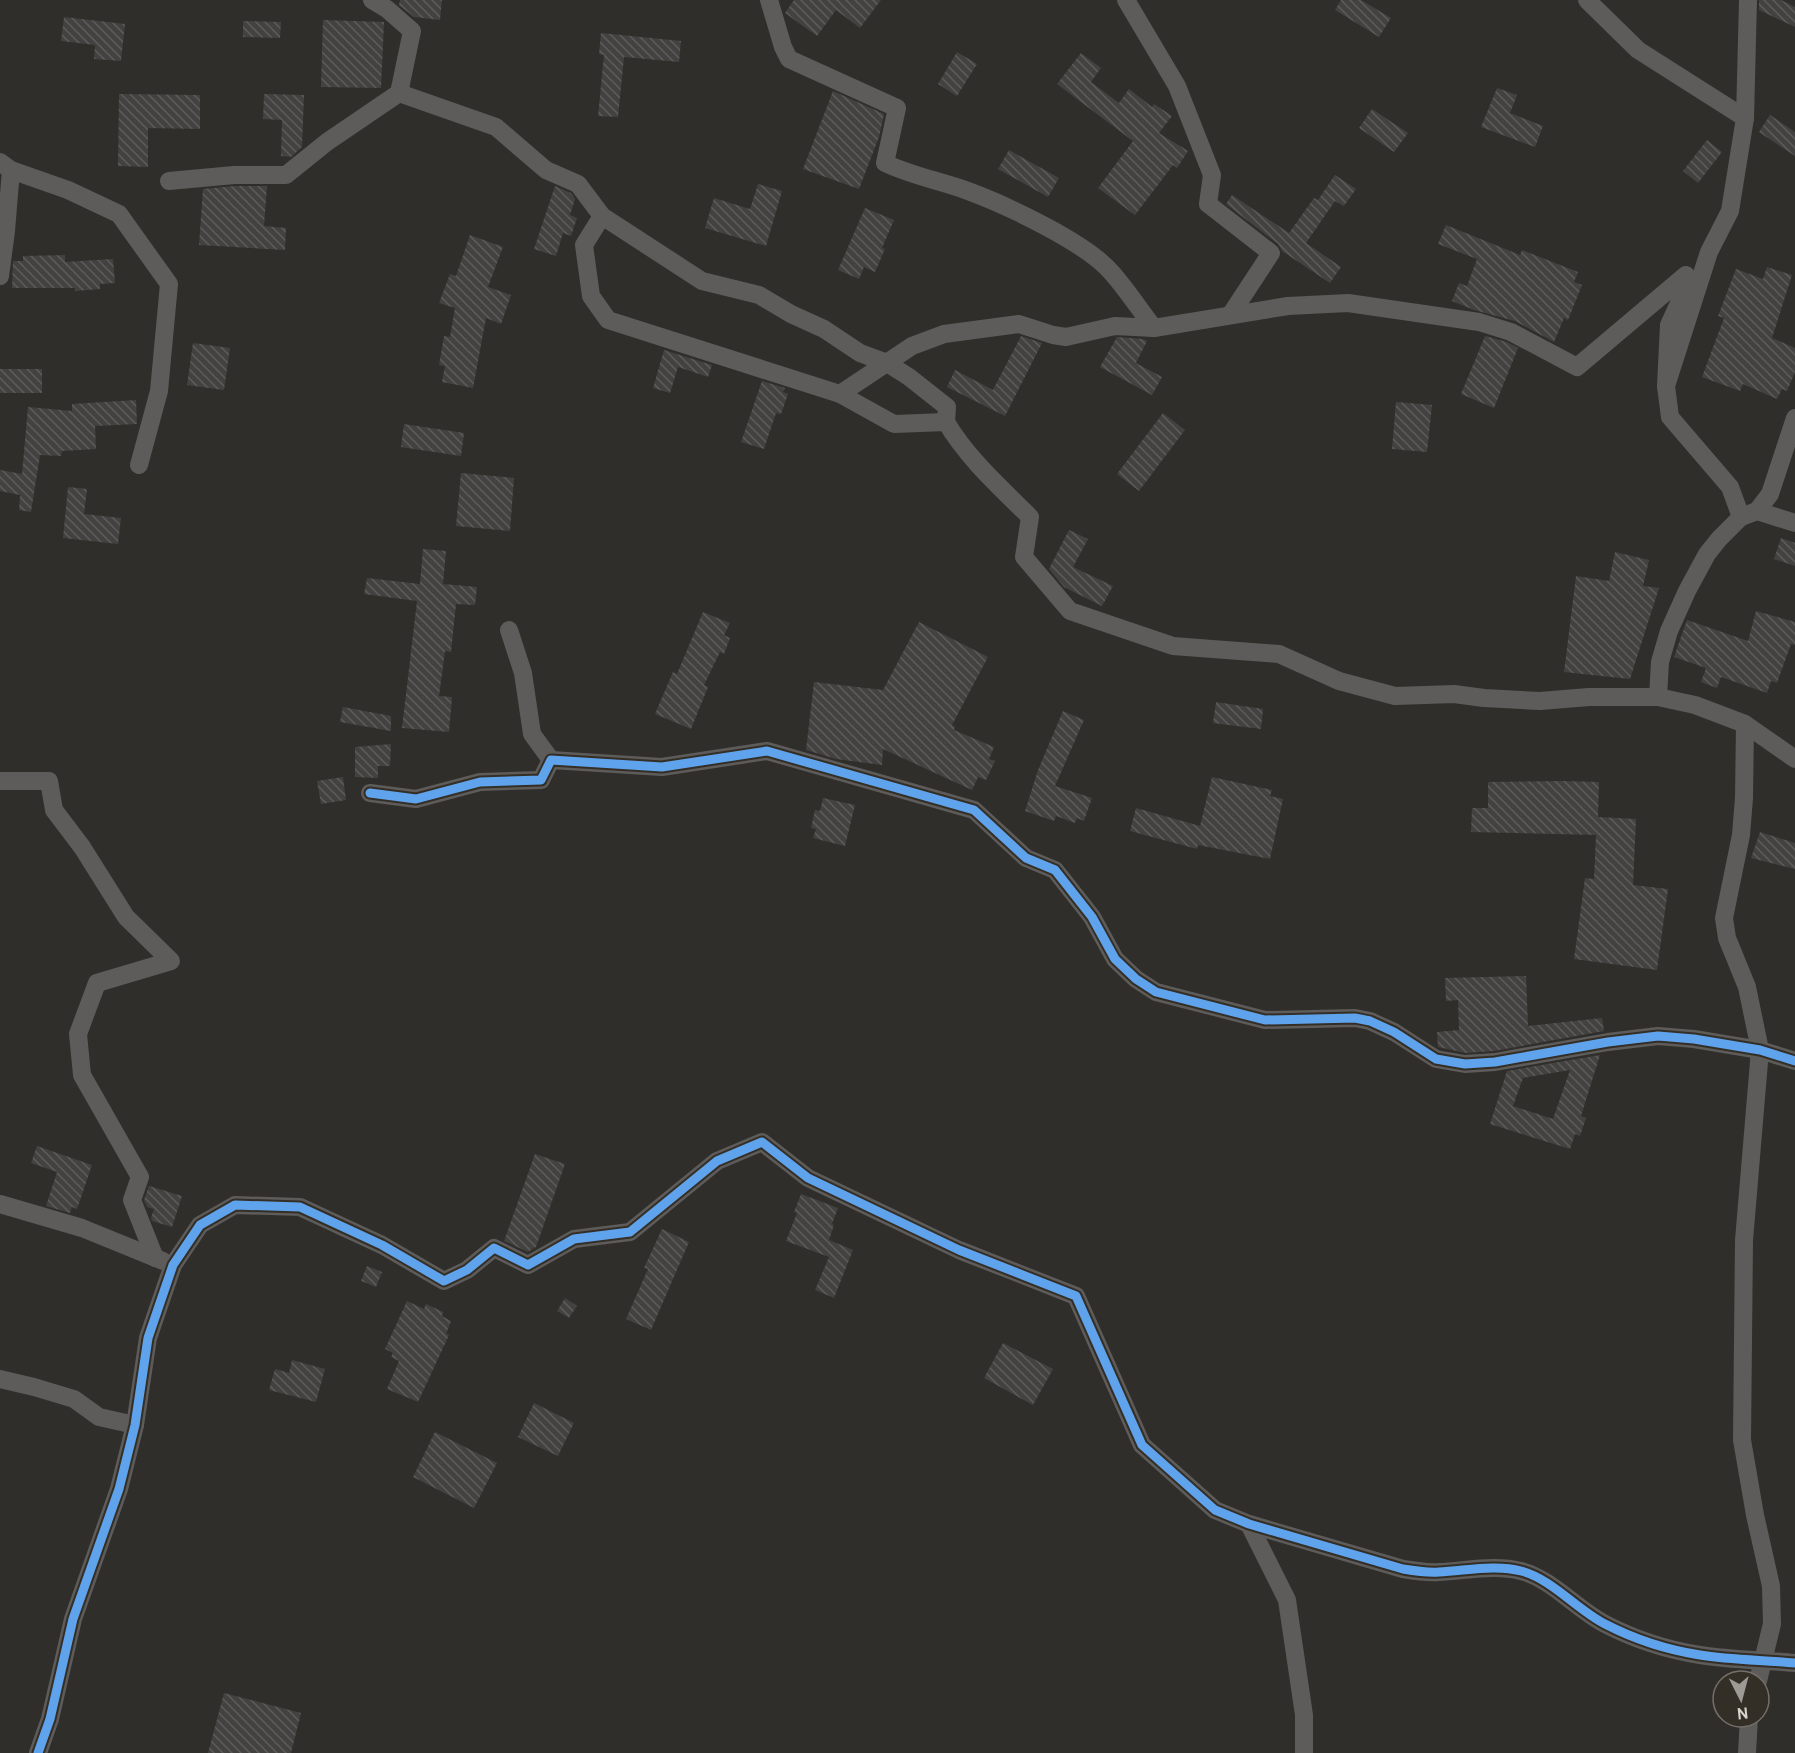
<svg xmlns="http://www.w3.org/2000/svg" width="1795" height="1753" font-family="Overpass,sans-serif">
  <defs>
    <pattern id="building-back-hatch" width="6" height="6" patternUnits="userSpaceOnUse" patternTransform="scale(1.5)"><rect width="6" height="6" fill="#434241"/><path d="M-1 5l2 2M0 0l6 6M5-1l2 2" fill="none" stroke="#5d5c5b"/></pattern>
  </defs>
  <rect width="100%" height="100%" fill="#302e2a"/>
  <g fill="url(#building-back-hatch)" fill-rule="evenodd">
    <polygon points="400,0 442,0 440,20 414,17 399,5"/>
    <polygon points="794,0 881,0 860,28 836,10 817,36 785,13"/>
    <polygon points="1341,0 1361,0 1391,18 1379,37 1335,10"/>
    <polygon points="1759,0 1781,0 1795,7 1795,27 1759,10"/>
    <polygon points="64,17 125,24 121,61 94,59 95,45 61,41"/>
    <polygon points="323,20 384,22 381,88 321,87"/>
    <polygon points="243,21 281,22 280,38 243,37"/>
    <polygon points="601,33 681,41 679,62 624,57 618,117 598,116 604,55 599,54"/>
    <polygon points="957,52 977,64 957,96 938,84"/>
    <polygon points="1081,53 1101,68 1091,82 1119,103 1129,89 1152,107 1154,104 1172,116 1159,133 1188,151 1177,168 1173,165 1135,215 1098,188 1133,141 1057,84"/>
    <polygon points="1497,88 1517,95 1510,113 1543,126 1535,147 1481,127"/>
    <polygon points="833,91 884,114 879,137 859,189 803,169"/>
    <polygon points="119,94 200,95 200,129 148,128 148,167 118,166"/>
    <polygon points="264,94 304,95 302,147 291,157 281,156 282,120 263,119"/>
    <polygon points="1372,109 1408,133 1394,152 1359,128"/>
    <polygon points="1770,115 1795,132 1795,156 1759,132"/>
    <polygon points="1707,140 1722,152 1698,183 1683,171"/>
    <polygon points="1009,150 1059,178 1048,197 998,169"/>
    <polygon points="1335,175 1356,189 1344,206 1335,201 1306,243 1341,267 1330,283 1282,251 1278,244 1226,204 1232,195 1289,233 1314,198 1318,200"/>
    <polygon points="758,184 782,191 766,246 705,228 714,198 750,209"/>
    <polygon points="235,186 267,186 264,226 286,228 285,250 199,245 203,189"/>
    <polygon points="555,186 571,193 575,199 570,215 577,218 571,236 563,233 556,256 534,249"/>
    <polygon points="865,208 894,220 882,248 885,249 875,272 864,267 859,279 838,270"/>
    <polygon points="1446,225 1520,255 1522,250 1578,272 1574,282 1582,285 1568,320 1564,318 1554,342 1515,321 1474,310 1452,301 1459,283 1467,286 1477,259 1438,244"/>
    <polygon points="470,235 503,247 488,287 511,295 501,324 486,318 473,388 442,382 445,366 439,365 444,336 450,337 455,308 439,303 450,274 456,276"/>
    <polygon points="65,255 65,262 113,259 115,283 100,284 100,289 75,291 75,288 12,288 13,261 23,261 23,256"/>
    <polygon points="1767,267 1792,275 1772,338 1795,348 1795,372 1787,391 1782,389 1777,399 1743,384 1740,391 1702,377 1724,318 1718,316 1736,269 1763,279"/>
    <polygon points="1021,336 1042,343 1005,416 947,387 955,370 993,390"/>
    <polygon points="1485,336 1507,342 1518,348 1494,408 1461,394"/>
    <polygon points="1117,337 1143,339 1147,341 1136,363 1162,377 1152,395 1100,367"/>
    <polygon points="193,343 230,348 224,390 187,385"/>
    <polygon points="664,350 712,365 708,377 678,367 670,393 653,388"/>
    <rect x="0" y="369" width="42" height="24"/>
    <polygon points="762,381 785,388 783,392 788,394 781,414 776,413 764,449 741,442"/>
    <polygon points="136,400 137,424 95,426 96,449 62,451 61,456 40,455 31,512 19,510 20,495 0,491 0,470 22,474 28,407 72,411 72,404"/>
    <polygon points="1396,402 1432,405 1427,452 1392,449"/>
    <polygon points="1163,413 1185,430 1139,491 1117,474"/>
    <polygon points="404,424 464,433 461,456 401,447"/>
    <polygon points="461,473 514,478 510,531 456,526"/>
    <polygon points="68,487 87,489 84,514 121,518 118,544 63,538"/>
    <polygon points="1069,530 1088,539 1073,567 1113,586 1102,606 1064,587 1049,569"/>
    <polygon points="1781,538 1795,543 1795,566 1774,559"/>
    <polygon points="423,549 446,551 443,584 477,587 475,605 456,604 451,652 445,651 439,696 452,697 449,732 402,728 417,601 364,594 367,578 420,584"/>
    <polygon points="1615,552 1649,560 1643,586 1659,588 1630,679 1564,672 1576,576 1609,581"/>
    <polygon points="1756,611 1795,622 1795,645 1791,644 1777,683 1771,681 1767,693 1721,677 1717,688 1701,682 1706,668 1674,657 1687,620 1748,641"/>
    <polygon points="703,612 730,623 724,635 730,638 724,654 720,652 704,685 708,687 691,729 655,714 673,672 677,674"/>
    <polygon points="919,622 988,657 952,725 955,727 954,730 994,747 989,759 995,761 986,780 978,777 972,790 883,749 882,765 836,759 806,750 814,682 883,690"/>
    <polygon points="1216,702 1263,709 1261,729 1213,723"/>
    <polygon points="343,707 391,716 391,731 340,722"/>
    <polygon points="1063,711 1084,720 1055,786 1092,798 1084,821 1077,818 1075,823 1056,816 1054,821 1025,811 1038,770"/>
    <polygon points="391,744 390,766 378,766 378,778 355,777 355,747"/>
    <polygon points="343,777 346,800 321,804 317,781"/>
    <polygon points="1212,777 1272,790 1270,796 1283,799 1270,859 1198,845 1197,849 1130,831 1136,808 1200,826"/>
    <polygon points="1561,781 1599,782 1598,817 1636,819 1633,885 1668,889 1657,970 1574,959 1585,878 1594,879 1596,835 1471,832 1472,808 1488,808 1488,782"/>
    <polygon points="823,798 855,805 845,846 813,838 816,829 811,828 815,810 820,811"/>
    <polygon points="1760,832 1795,843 1795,869 1751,858"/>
    <polygon points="1526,976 1528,1026 1602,1018 1604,1031 1494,1051 1466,1053 1438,1047 1437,1032 1459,1030 1458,1000 1446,1001 1445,978"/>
    <path d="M1600,1055L1581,1116L1586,1118L1580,1136L1575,1134L1570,1149L1490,1124L1507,1071ZM1570,1070L1553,1119L1513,1106L1523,1078Z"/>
    <polygon points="37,1146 92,1165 77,1209 72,1207 70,1213 46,1206 57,1172 31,1163"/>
    <polygon points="535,1154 565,1164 536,1247 528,1252 504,1241"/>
    <polygon points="149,1186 182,1196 172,1227 152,1221 151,1218 154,1209 147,1207 144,1200"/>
    <polygon points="801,1194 838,1208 832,1224 834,1225 829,1240 853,1250 834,1298 815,1290 829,1257 786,1241 797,1213 794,1212"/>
    <polygon points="662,1229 689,1242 651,1330 626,1319 648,1269 644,1268"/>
    <polygon points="367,1266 382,1272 376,1287 361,1281"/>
    <polygon points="565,1298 577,1306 569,1318 557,1311"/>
    <polygon points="407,1301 424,1309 426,1304 443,1312 442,1316 451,1321 446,1334 449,1335 418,1402 387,1389 399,1361 391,1357 393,1353 385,1349"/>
    <polygon points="1003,1343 1053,1369 1033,1405 984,1378"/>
    <polygon points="292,1360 325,1369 316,1402 269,1390 275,1369 289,1373"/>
    <polygon points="534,1403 574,1423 558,1456 518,1437"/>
    <polygon points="435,1432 497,1463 474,1508 413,1477"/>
    <polygon points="224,1693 301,1713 291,1753 208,1753"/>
  </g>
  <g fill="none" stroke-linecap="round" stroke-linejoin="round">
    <g stroke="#5e5c5a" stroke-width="18">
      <path d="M769,0L783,47L789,59L897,108L885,163C912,176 941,181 968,191C1006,205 1087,243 1112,273C1127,290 1140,310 1154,328"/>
      <polyline points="1126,0 1177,86 1212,175 1208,204 1271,253 1231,314"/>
      <polyline points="1587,0 1638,50 1745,118"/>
      <polyline points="399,93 496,127 546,170 578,184 602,216 702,281 759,295 791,314 824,329 860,353 887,363 909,377 947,407 946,422"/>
      <polyline points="0,162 11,170 68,190 119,214 169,284 159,391 139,465"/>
      <polyline points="169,181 234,175 286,175 327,142 399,93 412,31 387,9 372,0"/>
      <polyline points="602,216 584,245 591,296 608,320 840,394 912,346 944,334 1019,324 1053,335 1066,337 1115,326 1154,328 1288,306 1348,303 1479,322 1511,332 1577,367 1686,275 1680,301 1669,325 1666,386"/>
      <polyline points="0,276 6,231 11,170"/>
      <path d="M840,394L894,424L946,422C968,459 1001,488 1030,517L1024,557L1070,611L1173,646L1279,654L1339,681L1395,696L1454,694L1484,698L1540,701L1589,697H1658L1695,705L1745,724L1795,759"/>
      <polyline points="1757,511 1795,523"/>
      <polyline points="1741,517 1730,487 1670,417 1666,386 1709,252 1730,211 1745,118 1748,0"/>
      <polyline points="509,630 523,673 532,734 551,760"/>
      <polyline points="1658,697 1660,662 1669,631 1687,591 1707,554 1719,539 1741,517 1757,511 1770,494 1795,418"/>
      <polyline points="1745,724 1744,798 1741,835 1724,918 1727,938 1747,987 1760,1050 1744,1240 1742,1440 1755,1515 1771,1586 1772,1624 1758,1681"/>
      <polyline points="0,781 49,781 54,810 82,847 126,917 171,961 97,983 78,1034 82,1075 140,1177 132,1200 155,1258"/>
      <polyline points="370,793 416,799 480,782 541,780 551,760 662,767 767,751 974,810 1026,858 1055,870 1092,917 1115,959 1136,979 1156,992 1265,1020 1355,1018 1370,1021 1394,1032 1436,1059 1465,1064 1495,1062 1608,1042 1658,1036 1694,1039 1760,1050 1795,1061"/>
      <polyline points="0,1204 82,1228 163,1261"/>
      <polyline points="0,1379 34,1387 74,1399 99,1417 135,1425"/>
      <polyline points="1249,1524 1287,1600 1304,1715 1304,1753"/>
      <path d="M38,1753L50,1719L73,1619L119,1489L135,1425L148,1338L173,1265L200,1225L235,1205L300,1207L382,1245L444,1281L467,1270L494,1248L528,1265L574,1239L630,1232L717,1161L762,1142L808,1178L959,1250L1076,1296L1142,1445L1215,1510L1249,1524L1403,1569C1415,1571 1427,1573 1439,1572C1465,1571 1495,1564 1521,1571C1552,1579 1576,1609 1605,1624C1634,1639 1668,1650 1700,1655C1731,1660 1764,1660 1795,1663"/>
      <polyline points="1747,1753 1749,1717"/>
    </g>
    <g stroke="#342f26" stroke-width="13">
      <g id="cycleway">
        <polyline points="370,793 416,799 480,782 541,780 551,760 662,767 767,751 974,810 1026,858 1055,870 1092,917 1115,959 1136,979 1156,992 1265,1020 1355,1018 1370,1021 1394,1032 1436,1059 1465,1064 1495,1062 1608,1042 1658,1036 1694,1039 1760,1050 1795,1061"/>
        <path d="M38,1753L50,1719L73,1619L119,1489L135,1425L148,1338L173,1265L200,1225L235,1205L300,1207L382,1245L444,1281L467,1270L494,1248L528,1265L574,1239L630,1232L717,1161L762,1142L808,1178L959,1250L1076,1296L1142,1445L1215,1510L1249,1524L1403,1569C1415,1571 1427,1573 1439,1572C1465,1571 1495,1564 1521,1571C1552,1579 1576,1609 1605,1624C1634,1639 1668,1650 1700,1655C1731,1660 1764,1660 1795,1663"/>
      </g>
    </g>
    <use href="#cycleway" stroke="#60a3ed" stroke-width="9"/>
  </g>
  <g transform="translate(1741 1699) rotate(174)"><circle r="28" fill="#342f26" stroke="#757169" stroke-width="1.5"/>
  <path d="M0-4.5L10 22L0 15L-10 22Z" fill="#9d9a95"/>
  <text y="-9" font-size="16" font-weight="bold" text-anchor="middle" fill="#d7d4ce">N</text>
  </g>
</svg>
